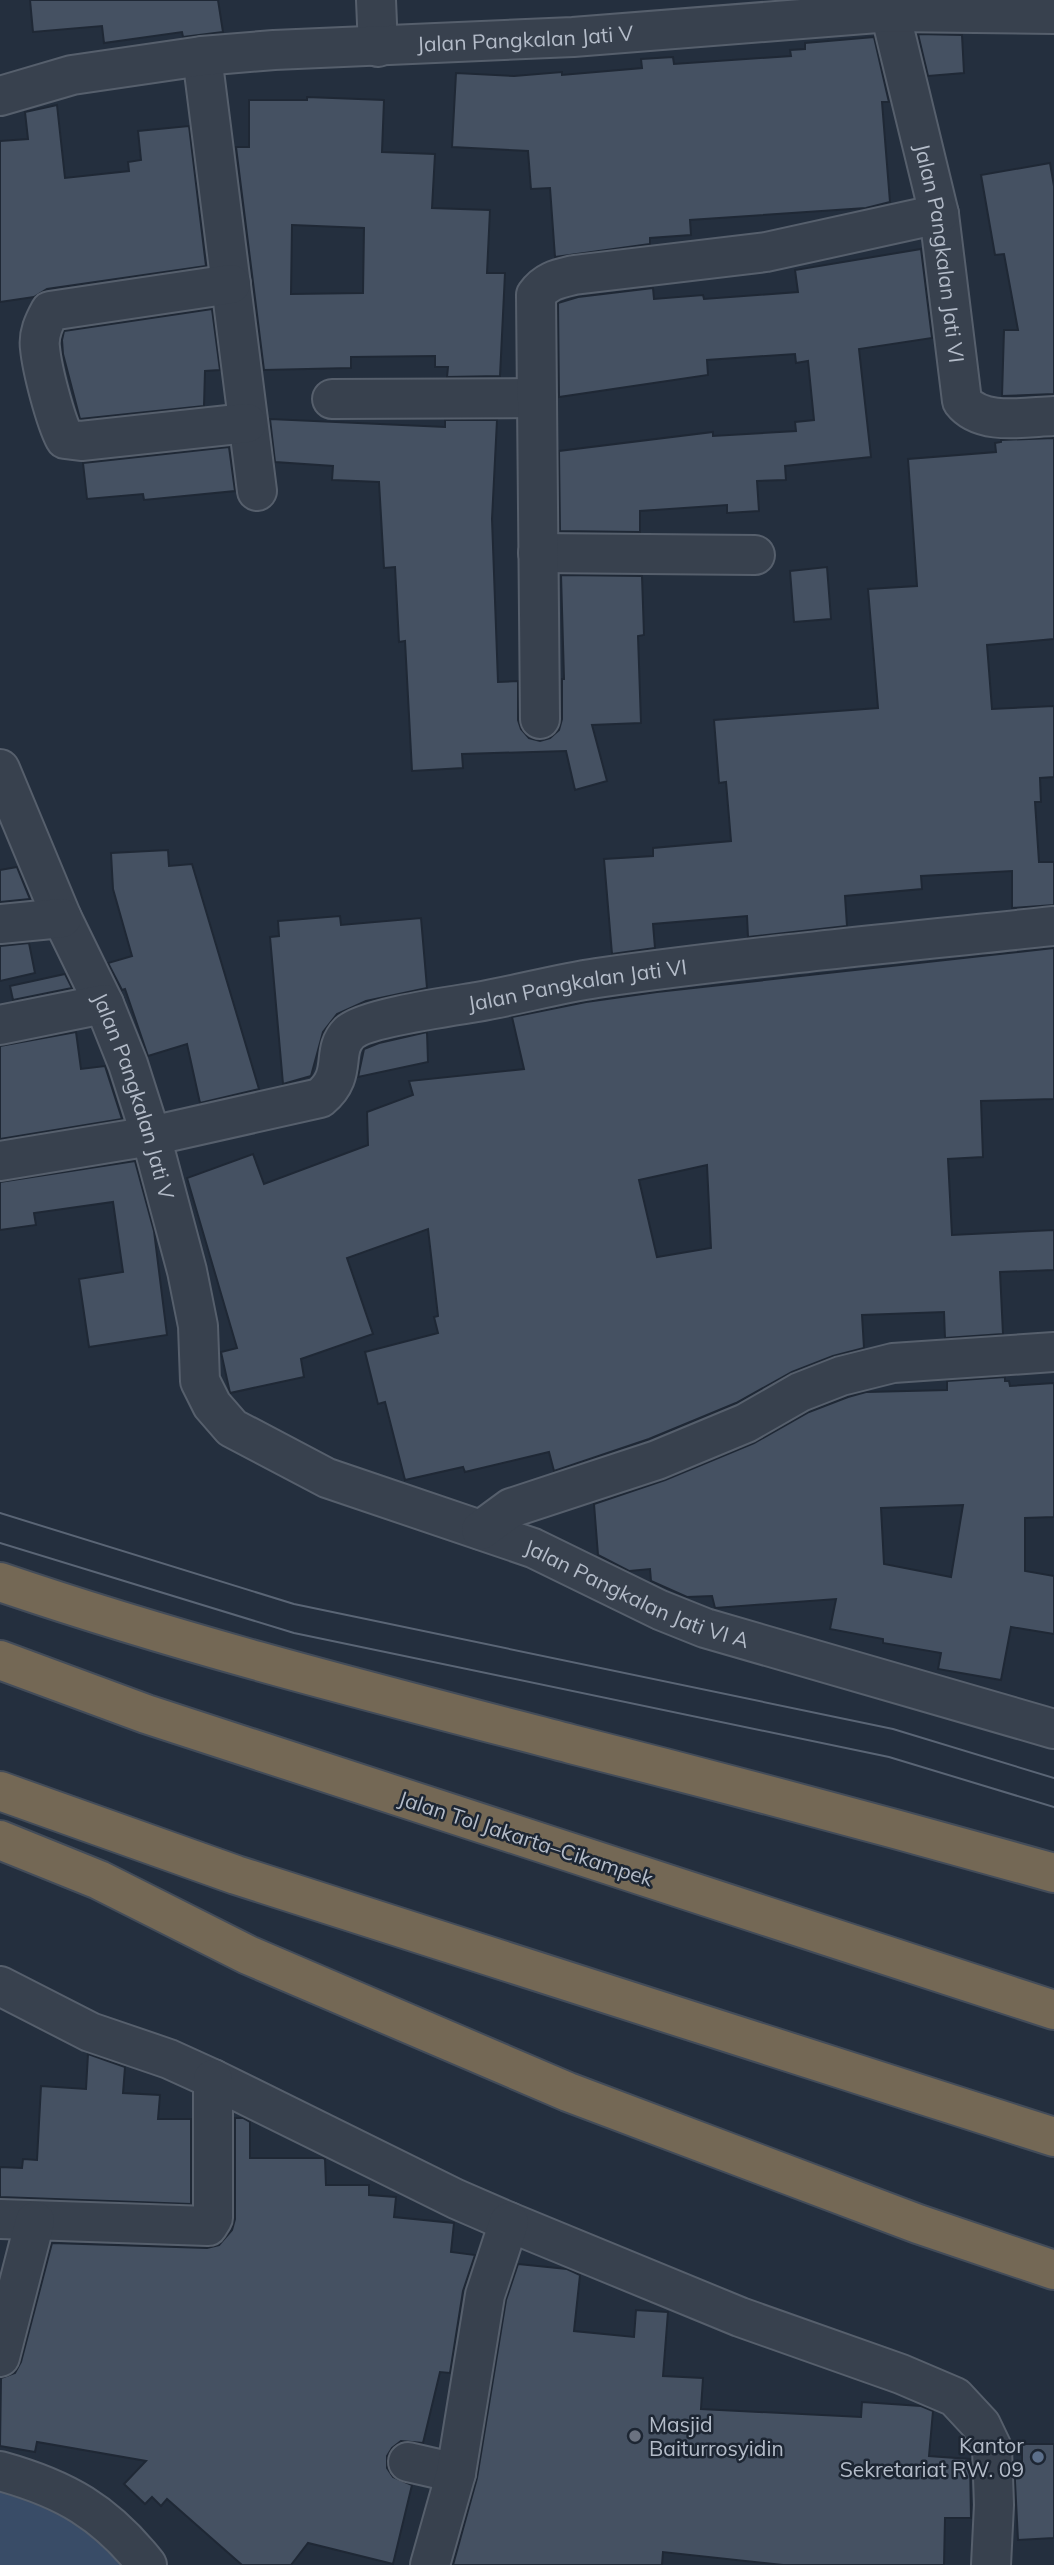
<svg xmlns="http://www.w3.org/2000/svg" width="1054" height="2565" font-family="Mulish,sans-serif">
  <rect width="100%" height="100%" fill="#242f3e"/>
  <polygon fill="#394c67" points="0,2485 58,2503 133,2565 0,2565"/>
  <g fill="#455162" stroke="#1f2835" stroke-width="2" fill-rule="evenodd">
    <polygon points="30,0 218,0 223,32 183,37 182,32 104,43 102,26 33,32"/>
    <polygon points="918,34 962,35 964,73 928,76"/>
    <polygon points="874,37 888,98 889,102 882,102 890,202 866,208 690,220 691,235 650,238 650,244 555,257 550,188 531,189 528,151 452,147 456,73 514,76 562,72 562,75 642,68 641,59 673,57 674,64 791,56 790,50 805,49 805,43"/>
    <path d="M307,97L384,100L382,152L435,154L432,208L490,210L487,273H505L500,376L447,377L448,367H435V356L351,357V368L264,370L236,147H249V100H307ZM292,225L364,228L363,293L291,294Z"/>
    <polygon points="57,105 65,178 129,171 128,162 141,160 138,131 189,126 206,266 47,289 34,297 0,302 0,141 28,139 25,112"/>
    <polygon points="1050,163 1054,186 1054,394 1002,396 1004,330 1018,330 1004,254 995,255 981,175"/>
    <polygon points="921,249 932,338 859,349 871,457 785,466 786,480 757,481 759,511 727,513 727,505 640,511 640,532 560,531 559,451 713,432 713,436 796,431 795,422 814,420 808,361 796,363 795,354 707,360 708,375 559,397 558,303 578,297 653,288 654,299 703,295 704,299 798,292 795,270"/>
    <polygon points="212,309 220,370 205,371 204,406 80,419 63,354 62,340 64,331"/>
    <polygon points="270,419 445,427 445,420 497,420 492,519 498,682 518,681 518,720 521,729 529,738 540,741 550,738 559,730 562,719 562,679 564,679 561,575 642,576 644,635 638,636 641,723 592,725 607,781 575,790 566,751 462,754 463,768 412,771 405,641 399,642 395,567 384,568 379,482 332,480 333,466 275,462"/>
    <polygon points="1054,438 1054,639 987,645 992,709 1054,706 1054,777 1040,778 1041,802 1035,802 1039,862 1054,862 1054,905 1012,908 1012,871 921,876 922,889 845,896 847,926 748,937 747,916 653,924 655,948 612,954 604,859 653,856 653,848 731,841 726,782 719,783 714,720 878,708 868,589 917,586 908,459 996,452 995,443 1001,442 1001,440"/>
    <polygon points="229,447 235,491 144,500 143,494 87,499 83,463"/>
    <polygon points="827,567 831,619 794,622 790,571"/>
    <polygon points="168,850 169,866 192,864 259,1089 200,1103 187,1044 148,1056 125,989 122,990 108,963 132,956 113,889 111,853"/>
    <polygon points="17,867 30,899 0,902 0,870"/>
    <polygon points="340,916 341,925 421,918 427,988 366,1001 337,1014 323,1032 311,1076 283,1084 270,937 279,936 278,921"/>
    <polygon points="29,943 35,973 0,981 0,946"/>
    <path d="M1054,948V1099L981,1101L983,1157L948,1159L952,1235L1054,1230V1270L1000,1272L1003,1334L945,1338L944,1312L862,1315L864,1348L833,1356L792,1372L736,1403L649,1439L554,1471L549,1452L465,1472L463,1467L405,1480L385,1402L378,1404L365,1352L438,1333L434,1317L438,1316L428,1229L347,1258L373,1334L301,1359L304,1377L230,1393L221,1352L237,1348L187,1178L253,1154L264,1184L368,1145L367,1112L413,1095L409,1081L524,1069L512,1017L586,1002L657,992ZM707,1165L711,1248L657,1257L639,1180Z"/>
    <polygon points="65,974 72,988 13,1000 10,986"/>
    <polygon points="76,1032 81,1069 105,1066 122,1119 0,1139 0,1046"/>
    <polygon points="427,1032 428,1062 358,1077 364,1049 379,1043"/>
    <polygon points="135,1161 154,1231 167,1335 89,1347 79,1279 123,1272 113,1202 34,1213 36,1225 0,1230 0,1182"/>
    <path d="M1005,1377V1381H1009L1010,1386L1054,1383V1517L1025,1518V1571L1054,1576V1634L1011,1627L1001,1680L938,1669L941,1653L883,1643V1639L830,1629L836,1599L715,1608L712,1596L687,1597L651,1581L650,1569L629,1571L598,1555L594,1504L665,1480L754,1443L809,1412L848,1397L866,1392L947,1390V1381ZM963,1505L951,1577L884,1564L881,1508Z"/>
    <polygon points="88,2054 125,2067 123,2093 160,2095 158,2119 191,2119 191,2204 0,2197 0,2167 22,2168 23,2159 37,2160 41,2086 86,2089"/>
    <polygon points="235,2118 243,2118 250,2122 250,2158 323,2158 325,2159 326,2185 369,2185 369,2195 396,2197 394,2217 454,2223 451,2252 475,2255 463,2291 450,2373 440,2372 423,2443 401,2441 392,2448 387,2456 387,2468 393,2477 412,2485 393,2564 308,2543 291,2565 242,2565 167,2499 161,2506 152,2497 145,2504 124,2484 146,2461 37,2442 35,2452 0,2446 1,2378 15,2373 21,2362 52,2243 207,2248 219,2245 232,2230 235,2219"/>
    <polygon points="518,2264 567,2269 580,2275 574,2331 634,2337 636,2310 668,2312 663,2376 703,2378 701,2409 861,2417 862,2402 921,2406 933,2411 929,2456 970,2459 971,2518 945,2518 944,2565 783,2565 663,2552 662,2565 453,2565 477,2478 506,2300"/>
    <polygon points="1022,2444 1054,2444 1054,2538 1018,2540 1014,2462 1022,2463"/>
  </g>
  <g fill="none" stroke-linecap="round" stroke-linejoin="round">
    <g stroke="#565f6c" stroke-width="42">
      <g id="minor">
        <polyline points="376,0 378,47"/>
        <path id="s1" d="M882,0L890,12L939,214L962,401C981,426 1025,417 1054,416"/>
        <polyline points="202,56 257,491"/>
        <path id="s2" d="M0,96L72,75L202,56L274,50L573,37L890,12L1054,14"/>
        <path d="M231,284L50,311C44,322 38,334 40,348C42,369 55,420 65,439L81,441L247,423"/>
        <polyline points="332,399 537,398"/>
        <polyline points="538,553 755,555"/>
        <path d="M540,719L536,295C546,281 557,279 574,275L766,252L939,214"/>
        <path id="s3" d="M0,769L62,918L104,1004L128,1064L151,1136L187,1271L198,1326L200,1381L212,1405L232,1428L327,1478L533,1548L660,1610L705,1628L1054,1729"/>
        <polyline points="0,924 62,918"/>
        <polyline points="0,1025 104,1004"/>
        <path id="s4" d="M0,1161L151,1136L320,1098C349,1074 330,1052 349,1033C364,1018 453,1006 477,1002C517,995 557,984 597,978C748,957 902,942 1054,926"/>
        <polyline points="481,1530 511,1508 657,1460 746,1423 800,1392 841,1376 893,1363 1054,1352"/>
        <polyline points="0,1986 90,2032 169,2059 213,2079 456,2199 509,2222 740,2317 901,2374 955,2397 981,2425 992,2448 994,2505 991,2565"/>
        <polyline points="0,2219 208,2226 213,2218 213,2079"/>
        <polyline points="0,2357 35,2221"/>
        <polyline points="408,2462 456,2473"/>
        <path d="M0,2471C65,2489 105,2512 147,2565"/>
        <polyline points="430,2565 456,2473 485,2295 509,2222"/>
      </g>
    </g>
    <g stroke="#434c59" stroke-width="42">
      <g id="highway">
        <path d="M0,1582C188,1646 379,1694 571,1744C733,1785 894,1828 1054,1873"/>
        <polyline points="0,1660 146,1714 1054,2010"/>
        <polyline points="0,1791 236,1875 1054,2137"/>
        <polyline points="0,1840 99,1880 248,1955 568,2092 918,2224 1054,2270"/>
      </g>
    </g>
    <use href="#minor" stroke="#38414e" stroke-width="38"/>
    <use href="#highway" stroke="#746855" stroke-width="38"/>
    <g stroke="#5a6575" stroke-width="2">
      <polyline points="0,1513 294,1604 893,1729 1054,1778"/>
      <polyline points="0,1543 294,1633 889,1757 1054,1807"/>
    </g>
  </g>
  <circle fill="#6b7280" stroke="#1d2633" stroke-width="2.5" cx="635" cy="2436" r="7"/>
  <circle fill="#5c6f8a" stroke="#1d2633" stroke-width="2.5" cx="1038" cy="2457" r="7"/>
  <g text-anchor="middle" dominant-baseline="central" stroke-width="5" stroke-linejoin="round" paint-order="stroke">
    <g font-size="21" fill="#b4bcc9" stroke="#1d2633">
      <text stroke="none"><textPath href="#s2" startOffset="530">Jalan Pangkalan Jati V</textPath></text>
      <text stroke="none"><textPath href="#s1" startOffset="261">Jalan Pangkalan Jati VI</textPath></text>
      <text stroke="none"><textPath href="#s4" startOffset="634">Jalan Pangkalan Jati VI</textPath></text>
      <text stroke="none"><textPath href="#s3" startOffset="354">Jalan Pangkalan Jati V</textPath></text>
      <text stroke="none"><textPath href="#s3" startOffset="1144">Jalan Pangkalan Jati VI A</textPath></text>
      <text transform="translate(526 1838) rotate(18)">Jalan Tol Jakarta–Cikampek</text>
    </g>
    <g font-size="21" fill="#b4bcc9" stroke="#1d2633" text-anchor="start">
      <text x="649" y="2424">Masjid<tspan x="649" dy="24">Baiturrosyidin</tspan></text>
      <text x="1024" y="2445" text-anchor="end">Kantor<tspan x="1024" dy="24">Sekretariat RW. 09</tspan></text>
    </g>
  </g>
</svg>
